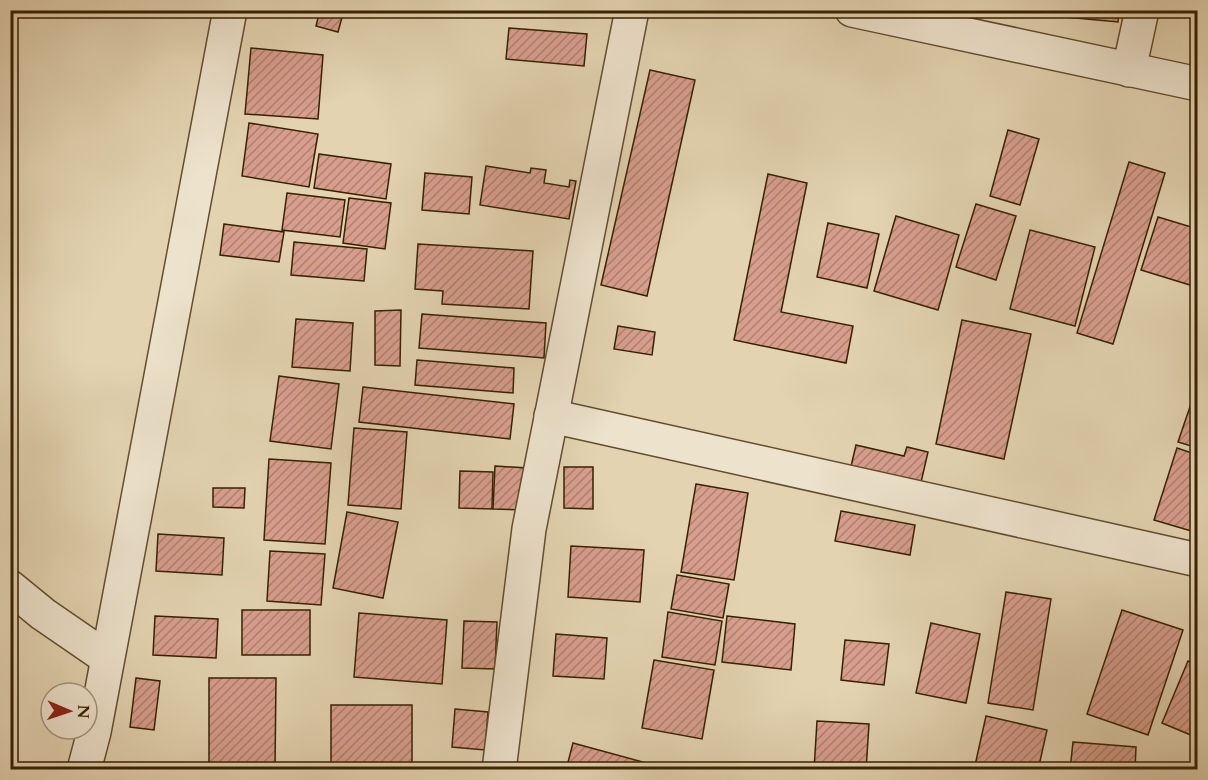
<svg xmlns="http://www.w3.org/2000/svg" width="1208" height="780" font-family="Cardo,serif">
  <defs>
    <pattern id="building-hatch" width="6" height="6" patternUnits="userSpaceOnUse" patternTransform="scale(1.5)"><rect width="6" height="6" fill="#d79e8d"/><path d="M-1 1l2-2M0 6l6-6M5 7l2-2" fill="none" stroke="#af8071"/></pattern>
  </defs>
  <rect width="100%" height="100%" fill="#e3d3b1"/>
  <filter id="stains"><feTurbulence type="fractalNoise" baseFrequency=".00333" numOctaves="4"/><feColorMatrix values="0 0 0 0 .2 0 0 0 0 .09 0 0 0 0 .02 0 0 0 .5 -.17"/></filter>
  <radialGradient id="worn" r=".72"><stop offset=".6" stop-color="#630" stop-opacity="0"/><stop offset="1" stop-color="#630" stop-opacity=".3"/></radialGradient>
  <g fill="url(#building-hatch)" stroke="#372101" stroke-width="1.5">
    <polygon points="320,10 344,10 338,32 316,26"/>
    <polygon points="979,10 1007,10 1007,17 979,16"/>
    <polygon points="1033,10 1072,12 1072,10 1119,10 1118,22 1033,14"/>
    <polygon points="509,28 587,34 584,66 506,59"/>
    <polygon points="251,48 323,55 318,119 245,114"/>
    <polygon points="650,70 695,80 647,296 601,285"/>
    <polygon points="249,123 318,134 309,187 242,176"/>
    <polygon points="1008,130 1039,139 1020,205 990,196"/>
    <polygon points="319,154 391,164 386,199 314,188"/>
    <polygon points="1129,162 1165,173 1113,344 1077,333"/>
    <polygon points="486,166 530,173 531,168 546,170 544,183 569,187 570,180 576,181 569,219 480,205"/>
    <polygon points="425,173 472,177 469,214 422,210"/>
    <polygon points="768,174 807,183 781,312 853,326 846,363 734,340"/>
    <polygon points="287,193 345,200 340,237 282,230"/>
    <polygon points="349,198 391,203 385,249 343,243"/>
    <polygon points="976,204 1016,216 996,280 956,267"/>
    <polygon points="896,216 959,235 938,310 874,291"/>
    <polygon points="1158,217 1198,229 1198,262 1190,285 1141,270"/>
    <polygon points="828,223 879,234 867,288 817,277"/>
    <polygon points="224,224 284,232 279,262 220,255"/>
    <polygon points="1030,230 1095,247 1075,326 1010,309"/>
    <polygon points="294,242 367,249 364,281 291,275"/>
    <polygon points="418,244 533,251 529,309 442,304 443,291 415,289"/>
    <polygon points="401,310 400,366 375,365 375,311"/>
    <polygon points="422,314 546,323 544,358 419,348"/>
    <polygon points="296,319 353,323 350,371 292,367"/>
    <polygon points="962,320 1031,334 1004,459 936,444"/>
    <polygon points="618,326 655,332 652,355 614,349"/>
    <polygon points="417,360 514,368 513,393 415,385"/>
    <polygon points="279,376 339,384 331,449 270,441"/>
    <polygon points="363,387 514,404 510,439 359,422"/>
    <polygon points="1194,395 1198,396 1198,448 1178,442"/>
    <polygon points="354,428 407,432 401,509 348,505"/>
    <polygon points="856,445 904,456 907,447 928,452 919,491 849,475"/>
    <polygon points="1177,448 1198,455 1198,533 1154,520"/>
    <polygon points="269,459 331,463 325,544 264,540"/>
    <polygon points="495,466 528,468 526,510 493,509"/>
    <polygon points="564,467 593,467 593,509 564,508"/>
    <polygon points="460,471 493,472 492,509 459,508"/>
    <polygon points="696,484 748,493 734,580 681,572"/>
    <polygon points="213,488 245,488 244,508 213,507"/>
    <polygon points="841,511 915,525 910,555 835,541"/>
    <polygon points="347,512 398,522 383,598 333,588"/>
    <polygon points="158,534 224,538 222,575 156,571"/>
    <polygon points="571,546 644,550 640,602 568,597"/>
    <polygon points="270,551 325,554 321,605 267,601"/>
    <polygon points="677,575 729,584 723,618 671,609"/>
    <polygon points="1006,592 1051,599 1033,710 988,703"/>
    <rect x="242" y="610" width="68" height="45"/>
    <polygon points="1122,610 1183,630 1148,735 1087,714"/>
    <polygon points="668,612 722,621 715,665 662,657"/>
    <polygon points="359,613 447,620 442,684 354,677"/>
    <polygon points="155,616 218,619 216,658 153,655"/>
    <polygon points="727,616 795,624 791,670 722,662"/>
    <polygon points="464,621 497,622 495,669 462,668"/>
    <polygon points="931,623 980,634 966,703 916,693"/>
    <polygon points="556,634 607,638 604,679 553,676"/>
    <polygon points="845,640 889,644 884,685 841,680"/>
    <polygon points="654,660 714,670 702,739 642,728"/>
    <polygon points="1188,661 1198,665 1198,738 1162,723"/>
    <polygon points="136,678 160,681 154,730 130,727"/>
    <polygon points="209,678 276,678 275,770 209,770"/>
    <polygon points="331,705 412,705 412,768 331,769"/>
    <polygon points="455,709 488,712 485,750 452,747"/>
    <polygon points="986,716 1047,730 1038,770 974,770"/>
    <polygon points="817,721 869,724 866,770 814,770"/>
    <polygon points="1073,742 1136,747 1135,770 1070,770"/>
    <polygon points="573,743 672,770 566,770"/>
  </g>
  <g fill="none" stroke-linecap="round" stroke-linejoin="round">
    <g stroke="#624e2d" stroke-width="36">
      <g id="minor">
        <polyline points="852,10 1198,84"/>
        <polyline points="1129,70 1142,10"/>
        <polyline points="551,416 1198,560"/>
        <polyline points="10,587 43,614 107,658"/>
        <polyline points="84,770 94,732 230,10"/>
        <polyline points="499,770 529,529 632,10"/>
      </g>
    </g>
    <use href="#minor" stroke="#ede2cc" stroke-width="33"/>
  </g>
  <rect width="1208" height="780" fill="none" stroke="#e3d3b1" stroke-width="36"/>
  <rect x="12" y="12" width="1184" height="756" fill="none" stroke="#372101" stroke-width="3"/>
  <rect x="18" y="18" width="1172" height="744" fill="none" stroke="#372101" stroke-width="1.5"/>
  <g transform="translate(69 711) rotate(92)"><circle r="28" fill="#ede2cc" stroke="#a4957b" stroke-width="1.5"/>
  <path d="M0-4.5L10 22L0 15L-10 22Z" fill="#8f2418"/>
  <text y="-9" font-size="16" font-weight="bold" text-anchor="middle" fill="#372101">N</text>
  </g>
  <rect width="100%" height="100%" filter="url(#stains)"/>
  <rect width="100%" height="100%" fill="url(#worn)"/>
</svg>
